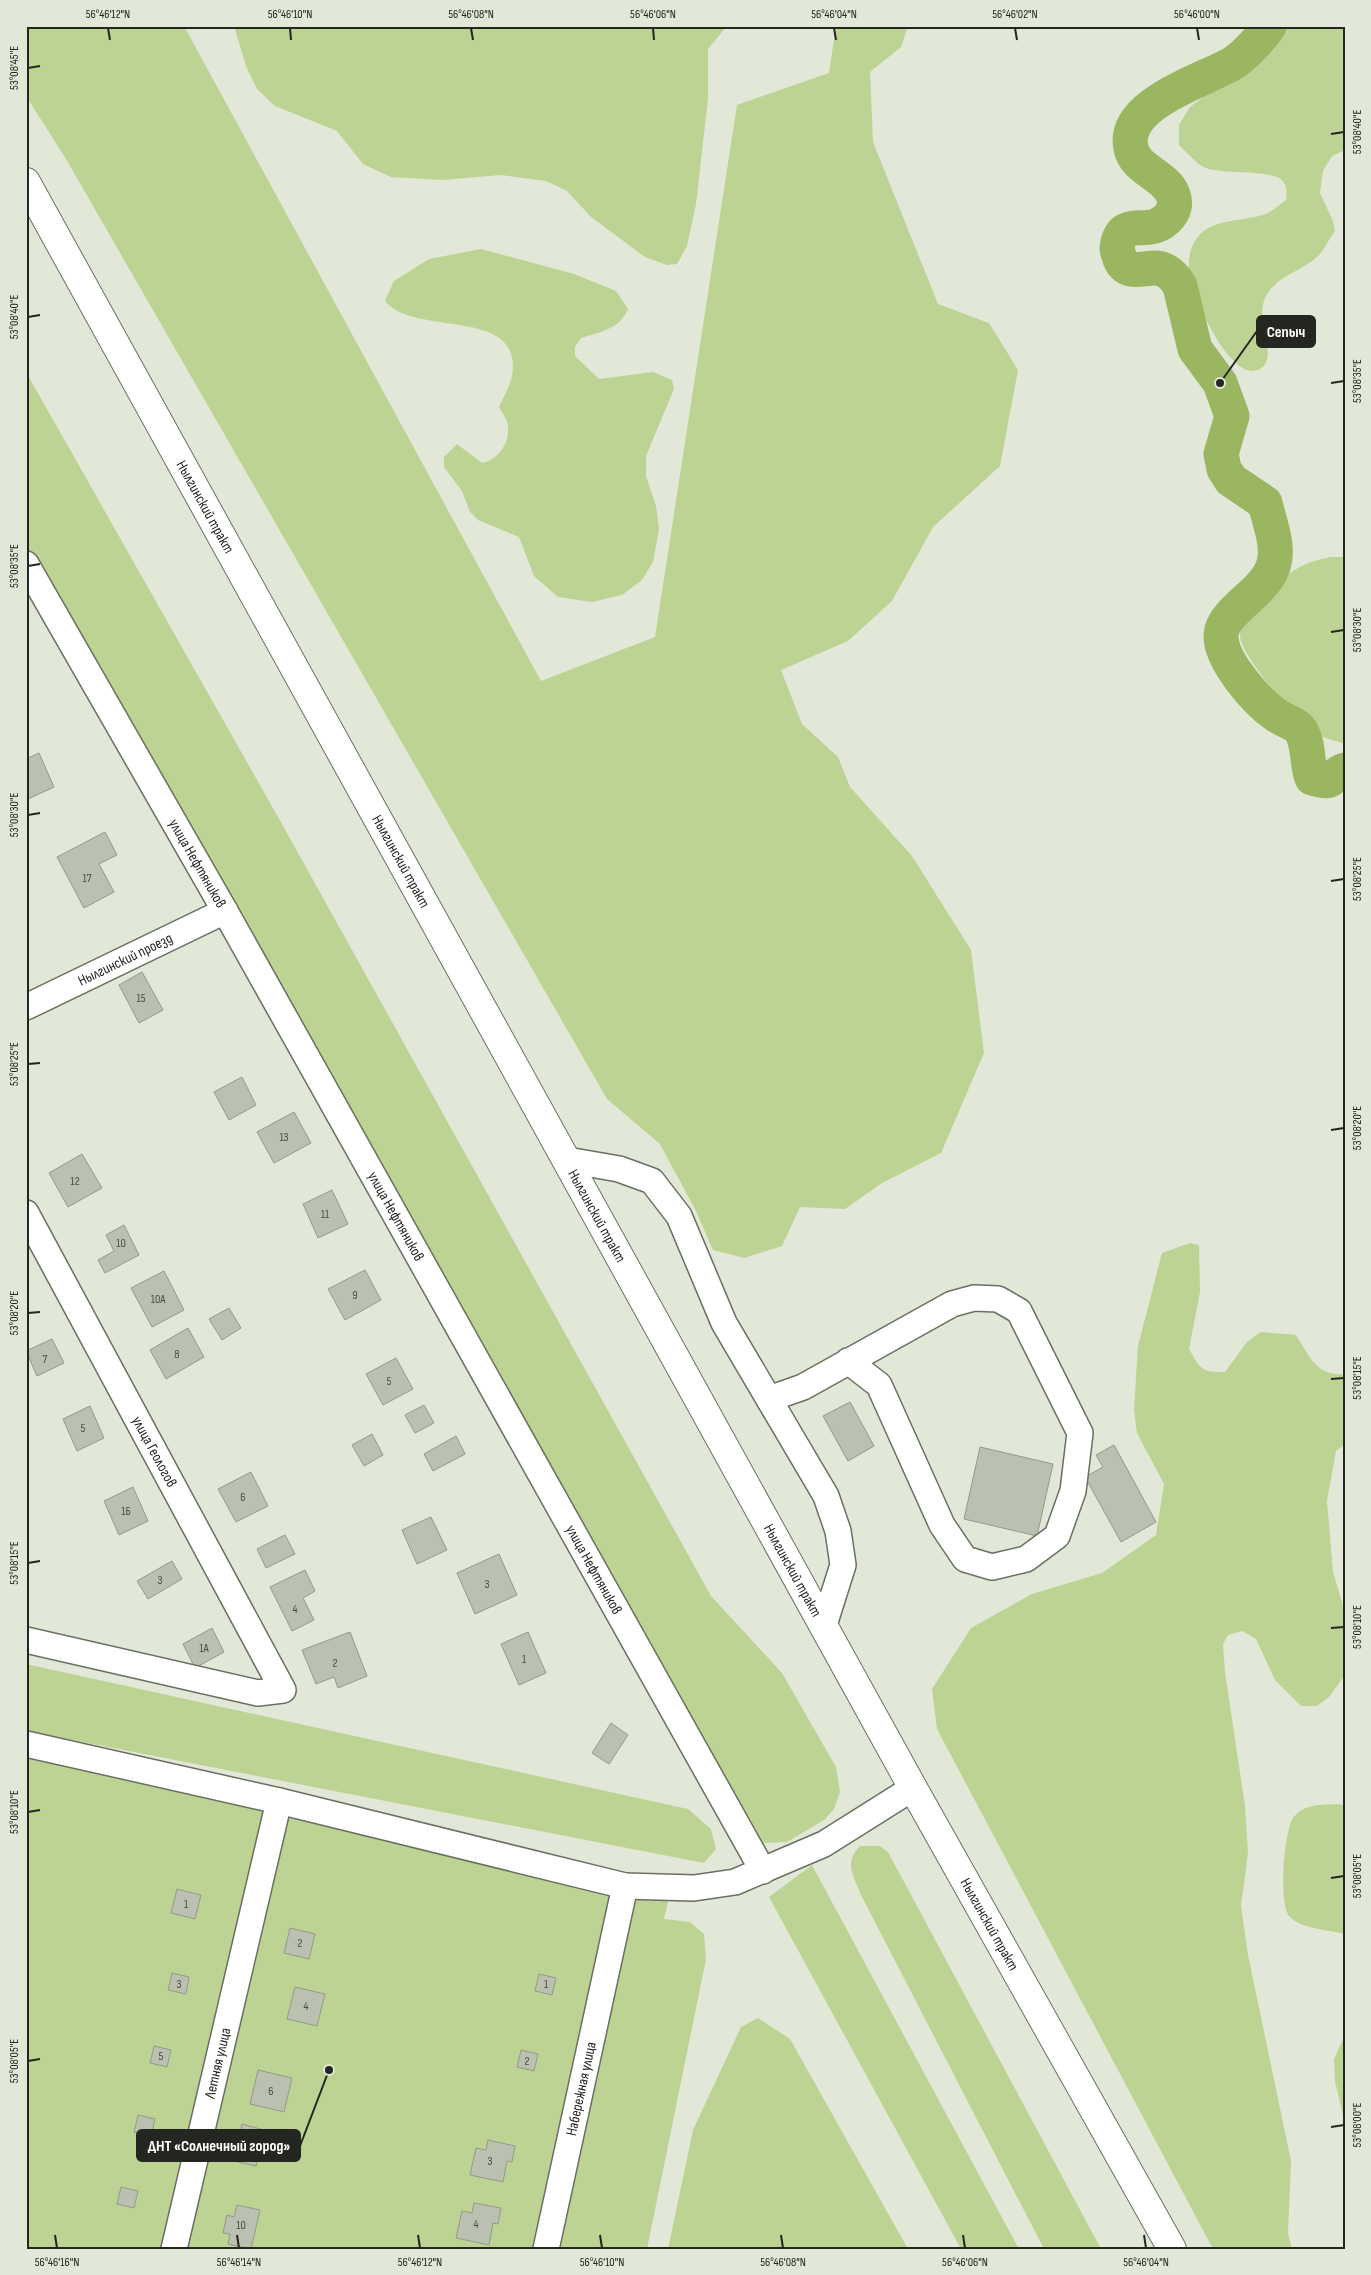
<svg xmlns="http://www.w3.org/2000/svg" width="1371" height="2275" font-family="'Sofia Sans Condensed',sans-serif">
  <rect width="100%" height="100%" fill="#e1e8d7"/>
  <g fill="#bcd393">
    <polygon points="26,26 184,26 541,681 655,637 737,105 829,73 836,26 908,26 901,47 870,72 873,142 938,304 989,323 1018,370 1000,466 933,527 892,601 848,641 781,670 802,724 838,757 850,787 912,856 971,950 984,1053 941,1153 882,1183 845,1209 800,1207 782,1246 744,1258 713,1250 696,1211 660,1144 607,1099 66,159 26,96"/>
    <polygon points="234,26 727,26 708,49 708,99 696,204 687,246 677,264 667,265 645,257 591,217 567,191 546,181 501,175 442,180 391,177 363,164 337,131 275,106 257,89 246,66"/>
    <path d="M1281,26H1345V150L1332,156L1323,171L1320,193L1333,221L1335,231C1329,239 1324,250 1318,256C1300,273 1273,276 1264,301C1256,321 1279,358 1260,369C1231,385 1194,298 1190,277C1187,265 1189,251 1195,241C1210,216 1245,223 1268,213C1274,210 1280,204 1286,200C1287,193 1287,187 1283,181C1273,169 1224,175 1206,168C1197,165 1187,152 1179,145V125L1190,107L1240,69Z"/>
    <path d="M481,249L574,274L616,291L628,309C620,329 600,332 581,338L575,347V356L599,379L653,372L672,380L674,389L646,456V476L656,506L659,529L653,562L642,580L622,595L592,602L558,597L534,576L519,537L478,520L470,512L462,491L444,467V457L457,444L482,463C498,460 510,443 508,426C508,420 502,413 499,407C503,398 510,386 512,376C524,305 415,338 385,301L394,281L429,259Z"/>
    <polygon points="26,372 282,824 711,1596 782,1673 836,1767 840,1792 834,1809 824,1820 787,1842 760,1843 744,1829 26,545"/>
    <path d="M1331,557H1345V744C1334,740 1318,737 1309,730C1294,717 1239,653 1240,635C1240,614 1258,602 1272,589C1292,570 1303,562 1331,557Z"/>
    <path d="M1190,1243L1199,1245L1200,1292L1189,1349C1200,1368 1201,1373 1225,1372L1247,1342L1261,1332L1296,1335C1309,1355 1316,1377 1345,1374V1444L1336,1451L1327,1501L1333,1572L1342,1602L1345,1619V1675L1329,1697L1317,1706H1301L1275,1680L1256,1639L1242,1631L1228,1635L1223,1644L1225,1672L1245,1806L1248,1853L1241,1906L1248,1955L1291,2161L1288,2233L1292,2249H1213L937,1729L932,1689L971,1628L1032,1594L1102,1573L1156,1535L1164,1484L1137,1433L1134,1410L1138,1346L1162,1253Z"/>
    <polygon points="26,1664 688,1809 711,1829 716,1849 704,1863 26,1731"/>
    <polygon points="26,1752 670,1892 664,1919 690,1922 704,1934 706,1959 647,2249 26,2249"/>
    <path d="M1339,1804L1345,1806V1934C1329,1930 1302,1929 1290,1917C1278,1905 1284,1832 1293,1818C1304,1803 1323,1805 1339,1804Z"/>
    <path d="M860,1846H880L888,1852L1101,2249H1044L861,1895C854,1876 843,1863 860,1846Z"/>
    <polygon points="812,1865 1019,2249 961,2249 769,1897"/>
    <polygon points="758,2018 790,2039 908,2249 668,2249 693,2130 741,2027"/>
    <polygon points="1345,2035 1345,2124 1335,2081 1334,2059"/>
  </g>
  <g fill="none" stroke-linecap="round" stroke-linejoin="round">
    <path stroke="#9ab661" stroke-width="35" d="M1269,26C1261,38 1247,53 1235,62C1206,80 1121,103 1131,148C1135,170 1166,175 1173,195C1178,208 1170,219 1158,225C1141,233 1121,218 1117,248C1117,252 1119,255 1120,259C1128,279 1150,263 1164,270C1171,273 1176,279 1180,286L1195,349L1220,383L1232,416L1221,454L1224,469L1231,480L1265,503C1269,521 1279,545 1274,563C1268,592 1222,610 1221,635C1220,660 1256,701 1276,715C1283,720 1297,724 1301,731C1310,746 1306,763 1312,778C1336,786 1329,775 1345,770"/>
  </g>
  <g fill="#bac1b0" stroke="#949a8a">
    <polygon points="39,753 54,787 26,800 26,759"/>
    <polygon points="105,832 117,855 99,864 114,892 84,908 57,857"/>
    <polygon points="142,972 163,1010 139,1023 119,985"/>
    <polygon points="242,1077 256,1105 229,1120 214,1092"/>
    <polygon points="294,1112 311,1143 274,1163 257,1132"/>
    <polygon points="82,1154 102,1188 68,1207 49,1173"/>
    <polygon points="332,1190 348,1224 318,1238 303,1204"/>
    <polygon points="124,1225 139,1255 105,1273 98,1260 114,1251 106,1235"/>
    <polygon points="365,1270 381,1300 345,1320 328,1289"/>
    <polygon points="164,1271 184,1310 152,1327 131,1288"/>
    <polygon points="229,1308 241,1328 222,1340 209,1319"/>
    <polygon points="188,1328 204,1357 166,1379 150,1350"/>
    <polygon points="52,1339 64,1363 37,1376 26,1351"/>
    <polygon points="396,1358 413,1389 383,1405 366,1374"/>
    <polygon points="850,1402 874,1446 848,1461 823,1416"/>
    <polygon points="424,1405 434,1423 415,1433 405,1415"/>
    <polygon points="90,1406 104,1438 77,1451 63,1419"/>
    <polygon points="372,1434 383,1455 364,1466 352,1445"/>
    <polygon points="456,1436 465,1454 433,1471 424,1454"/>
    <polygon points="1114,1445 1156,1522 1121,1542 1085,1477 1103,1467 1096,1455"/>
    <polygon points="980,1447 1053,1464 1037,1536 964,1519"/>
    <polygon points="251,1472 268,1506 236,1522 218,1489"/>
    <polygon points="133,1487 148,1521 119,1535 104,1501"/>
    <polygon points="431,1517 447,1550 417,1564 402,1530"/>
    <polygon points="285,1535 295,1554 266,1568 257,1549"/>
    <polygon points="499,1554 517,1595 475,1614 457,1573"/>
    <polygon points="172,1561 182,1579 148,1599 137,1581"/>
    <polygon points="305,1570 315,1591 303,1598 314,1620 292,1631 270,1587"/>
    <polygon points="212,1628 224,1652 195,1668 183,1644"/>
    <polygon points="350,1632 367,1676 338,1688 334,1677 316,1684 302,1650"/>
    <polygon points="528,1632 546,1673 519,1685 501,1644"/>
    <polygon points="611,1723 628,1735 609,1764 592,1753"/>
    <polygon points="177,1889 201,1895 195,1919 171,1913"/>
    <polygon points="290,1928 315,1934 309,1959 284,1953"/>
    <polygon points="172,1973 189,1977 186,1994 168,1990"/>
    <polygon points="539,1974 556,1978 552,1995 535,1991"/>
    <polygon points="295,1987 325,1994 317,2026 287,2019"/>
    <polygon points="154,2046 171,2050 167,2067 150,2063"/>
    <polygon points="521,2050 538,2054 534,2071 517,2067"/>
    <polygon points="258,2070 292,2078 284,2112 250,2104"/>
    <polygon points="138,2115 155,2119 151,2136 134,2132"/>
    <polygon points="242,2124 264,2130 256,2166 234,2161"/>
    <polygon points="488,2140 515,2146 512,2162 507,2161 503,2182 470,2175 476,2148 486,2150"/>
    <polygon points="121,2187 138,2191 134,2208 117,2204"/>
    <polygon points="474,2203 501,2208 498,2224 493,2223 489,2245 456,2238 462,2211 472,2213"/>
    <polygon points="237,2205 260,2210 251,2249 228,2244 230,2234 223,2233 227,2215 234,2217"/>
  </g>
  <g fill="none" stroke-linecap="round" stroke-linejoin="round">
    <g stroke="#6a7061" stroke-width="28">
      <g id="minor">
        <path id="s1" d="M26,564L225,911L763,1871"/>
        <path id="s2" d="M26,1007L225,911"/>
        <polyline points="567,1160 619,1169 652,1181 679,1216 724,1323 826,1496 838,1531 843,1565 824,1625"/>
        <path id="s3" d="M26,1213L283,1690L258,1693L26,1640"/>
        <polyline points="769,1399 803,1387 952,1304 974,1298 998,1299 1019,1311 1080,1433 1073,1491 1057,1536 1026,1559 992,1567 965,1559 942,1525 879,1385 848,1361"/>
        <polyline points="26,1744 279,1801 625,1886 694,1888 735,1882 824,1844 913,1788"/>
        <path id="s4" d="M174,2249L279,1801"/>
        <path id="s5" d="M546,2249L625,1886"/>
      </g>
    </g>
    <g stroke="#6a7061" stroke-width="30">
      <g id="major">
        <path id="s6" d="M26,182L913,1788L1172,2249"/>
      </g>
    </g>
    <use href="#minor" stroke="#fff" stroke-width="25"/>
    <use href="#major" stroke="#fff" stroke-width="28"/>
  </g>
  <path fill="none" stroke="#242620" stroke-width="2" d="M108,28L110,40M290,28L291,40M471,28L473,40M653,28L654,40M834,28L836,40M1015,28L1017,40M1197,28L1199,40M28,68L40,66M1331,134L1344,132M28,317L40,315M1331,383L1344,381M28,566L40,564M1331,632L1344,630M28,815L40,813M1331,881L1344,879M28,1064L40,1063M1331,1130L1344,1128M28,1313L40,1312M1331,1379L1344,1378M28,1563L40,1561M1331,1628L1344,1627M28,1812L40,1810M1331,1878L1344,1876M28,2061L40,2059M1331,2127L1344,2125M55,2235L57,2248M237,2235L239,2248M418,2235L420,2248M600,2235L602,2248M781,2235L783,2248M963,2235L965,2248M1144,2235L1146,2248"/>
  <g text-anchor="middle" dominant-baseline="central" stroke-width="5" stroke-linejoin="round" paint-order="stroke">
    <g font-size="12" fill="#4a4d44">
      <text x="87" y="878">17</text>
      <text x="141" y="998">15</text>
      <text x="284" y="1137">13</text>
      <text x="75" y="1181">12</text>
      <text x="325" y="1214">11</text>
      <text x="121" y="1243">10</text>
      <text x="355" y="1295">9</text>
      <text x="158" y="1299">10А</text>
      <text x="177" y="1354">8</text>
      <text x="45" y="1359">7</text>
      <text x="389" y="1381">5</text>
      <text x="83" y="1428">5</text>
      <text x="243" y="1497">6</text>
      <text x="126" y="1511">1Б</text>
      <text x="160" y="1580">3</text>
      <text x="487" y="1584">3</text>
      <text x="295" y="1609">4</text>
      <text x="204" y="1648">1А</text>
      <text x="524" y="1659">1</text>
      <text x="335" y="1663">2</text>
      <text x="186" y="1904">1</text>
      <text x="300" y="1943">2</text>
      <text x="179" y="1984">3</text>
      <text x="546" y="1984">1</text>
      <text x="306" y="2006">4</text>
      <text x="161" y="2056">5</text>
      <text x="527" y="2061">2</text>
      <text x="271" y="2091">6</text>
      <text x="490" y="2161">3</text>
      <text x="476" y="2224">4</text>
      <text x="241" y="2225">10</text>
    </g>
    <g font-size="15" fill="#242620" stroke="#e1e8d7">
      <text stroke="none"><textPath href="#s6" startOffset="371">Нылгинский тракт</textPath></text>
      <text stroke="none"><textPath href="#s6" startOffset="776">Нылгинский тракт</textPath></text>
      <text stroke="none"><textPath href="#s1" startOffset="345">улица Нефтяников</textPath></text>
      <text stroke="none"><textPath href="#s2" startOffset="110">Нылгинский проезд</textPath></text>
      <text stroke="none"><textPath href="#s6" startOffset="1181">Нылгинский тракт</textPath></text>
      <text stroke="none"><textPath href="#s1" startOffset="750">улица Нефтяников</textPath></text>
      <text stroke="none"><textPath href="#s3" startOffset="271">улица Геологов</textPath></text>
      <text stroke="none"><textPath href="#s1" startOffset="1155">улица Нефтяников</textPath></text>
      <text stroke="none"><textPath href="#s6" startOffset="1586">Нылгинский тракт</textPath></text>
      <text stroke="none"><textPath href="#s6" startOffset="1991">Нылгинский тракт</textPath></text>
      <text stroke="none"><textPath href="#s4" startOffset="191">Летняя улица</textPath></text>
      <text stroke="none"><textPath href="#s5" startOffset="164">Набережная улица</textPath></text>
    </g>
  </g>
  <path fill="none" stroke="#242620" stroke-width="2" d="M1220 383L1257 331M329 2070L300 2146"/>
  <g fill="#242620" stroke="#e1e8d7" stroke-width="2">
    <circle cx="1220" cy="383" r="5"/>
    <circle cx="329" cy="2070" r="5"/>
  </g>
  <g fill="#242620" stroke="#242620" stroke-width="2">
    <rect x="1257" y="316" width="58" height="31" rx="5"/>
    <rect x="137" y="2130" width="163" height="31" rx="5"/>
  </g>
  <g font-size="16" text-anchor="middle" font-weight="bold" fill="#fff">
    <text x="1286" y="337">Сепыч</text>
    <text x="219" y="2151">ДНТ «Солнечный город»</text>
  </g>
  <rect width="1371" height="2275" fill="none" stroke="#e1e8d7" stroke-width="55"/>
  <rect x="28" y="28" width="1316" height="2220" fill="none" stroke="#242620" stroke-width="2"/>
  <g font-size="12" text-anchor="middle" fill="#242620">
    <text x="108" y="18">56°46'12"N</text>
    <text x="290" y="18">56°46'10"N</text>
    <text x="471" y="18">56°46'08"N</text>
    <text x="653" y="18">56°46'06"N</text>
    <text x="834" y="18">56°46'04"N</text>
    <text x="1015" y="18">56°46'02"N</text>
    <text x="1197" y="18">56°46'00"N</text>
    <text transform="translate(14 68) rotate(-90)" y="4">53°08'45"E</text>
    <text transform="translate(1357 132) rotate(-90)" y="4">53°08'40"E</text>
    <text transform="translate(14 317) rotate(-90)" y="4">53°08'40"E</text>
    <text transform="translate(1357 381) rotate(-90)" y="4">53°08'35"E</text>
    <text transform="translate(14 566) rotate(-90)" y="4">53°08'35"E</text>
    <text transform="translate(1357 630) rotate(-90)" y="4">53°08'30"E</text>
    <text transform="translate(14 815) rotate(-90)" y="4">53°08'30"E</text>
    <text transform="translate(1357 879) rotate(-90)" y="4">53°08'25"E</text>
    <text transform="translate(14 1064) rotate(-90)" y="4">53°08'25"E</text>
    <text transform="translate(1357 1128) rotate(-90)" y="4">53°08'20"E</text>
    <text transform="translate(14 1313) rotate(-90)" y="4">53°08'20"E</text>
    <text transform="translate(1357 1378) rotate(-90)" y="4">53°08'15"E</text>
    <text transform="translate(14 1563) rotate(-90)" y="4">53°08'15"E</text>
    <text transform="translate(1357 1627) rotate(-90)" y="4">53°08'10"E</text>
    <text transform="translate(14 1812) rotate(-90)" y="4">53°08'10"E</text>
    <text transform="translate(1357 1876) rotate(-90)" y="4">53°08'05"E</text>
    <text transform="translate(14 2061) rotate(-90)" y="4">53°08'05"E</text>
    <text transform="translate(1357 2125) rotate(-90)" y="4">53°08'00"E</text>
    <text x="57" y="2266">56°46'16"N</text>
    <text x="239" y="2266">56°46'14"N</text>
    <text x="420" y="2266">56°46'12"N</text>
    <text x="602" y="2266">56°46'10"N</text>
    <text x="783" y="2266">56°46'08"N</text>
    <text x="965" y="2266">56°46'06"N</text>
    <text x="1146" y="2266">56°46'04"N</text>
  </g>
</svg>
